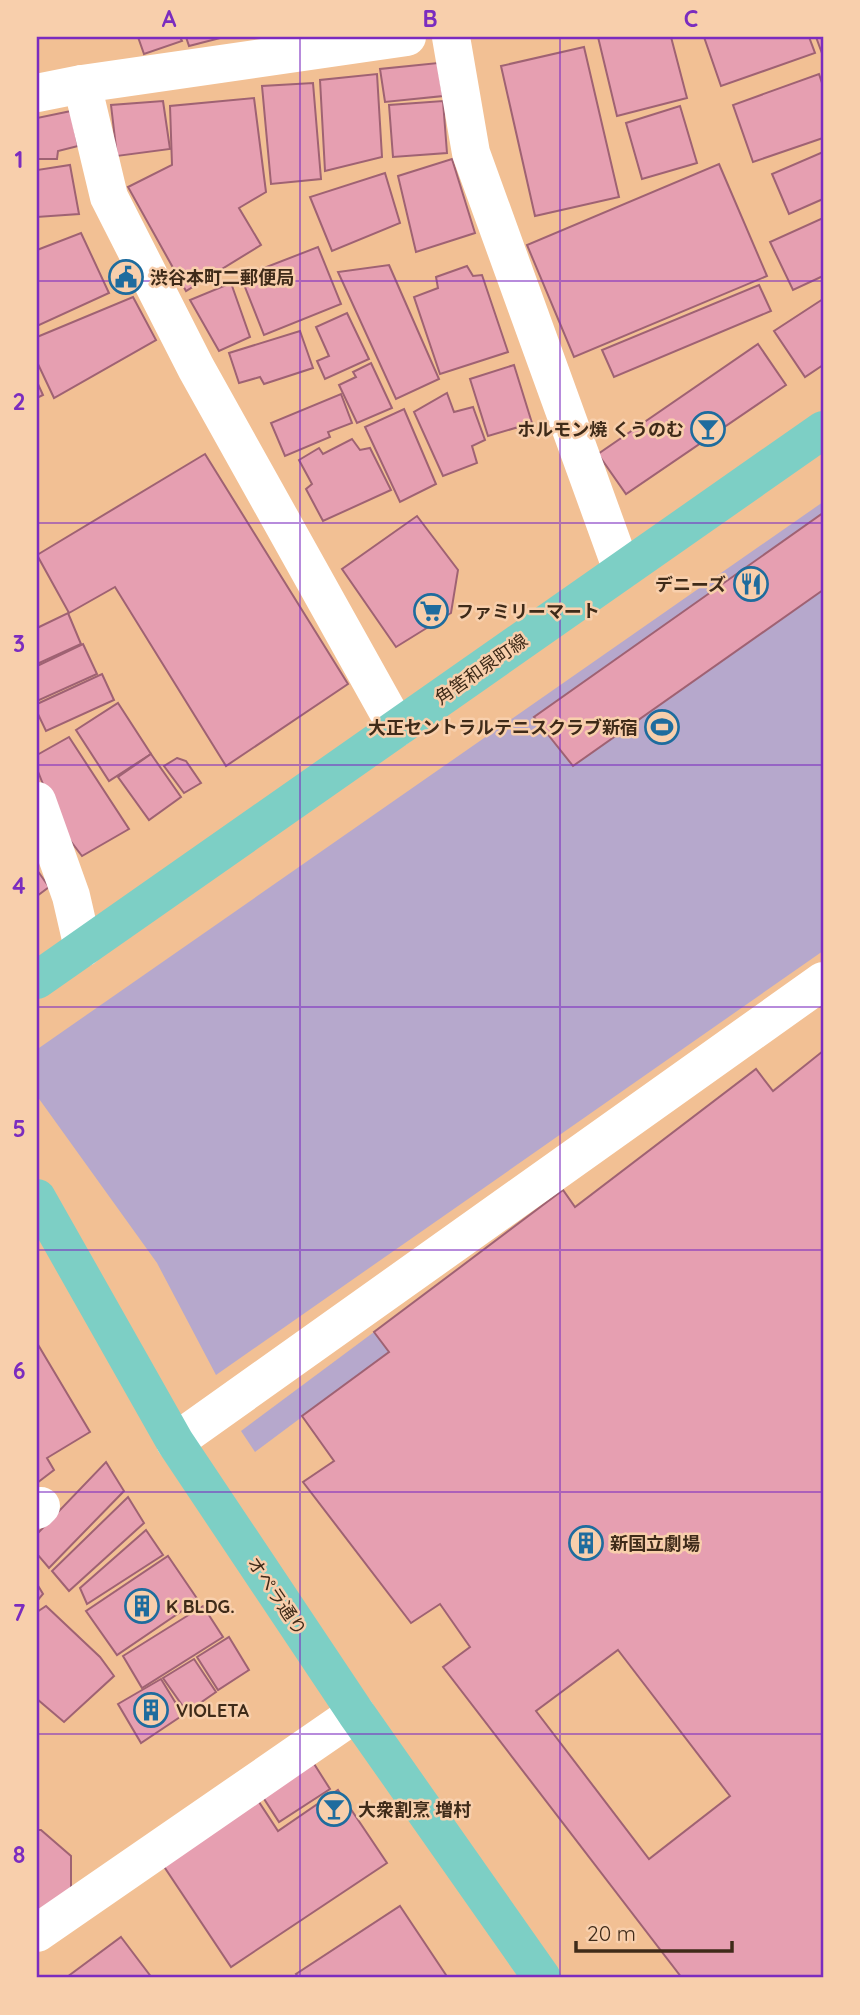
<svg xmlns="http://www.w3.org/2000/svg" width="860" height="2015" font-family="Quicksand,'Noto Sans JP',sans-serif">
  <rect width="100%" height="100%" fill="#f2c094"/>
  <g fill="#b6a8cc">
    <polygon points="823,502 823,951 216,1375 157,1263 37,1096 39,1048"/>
    <polygon points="374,1332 389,1352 255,1452 241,1431"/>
  </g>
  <g fill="#e69fb1" stroke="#9f6273" stroke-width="2" fill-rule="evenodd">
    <polygon points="138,37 180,37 182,41 144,54"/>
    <polygon points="186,37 224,37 189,46"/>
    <polygon points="598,37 671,37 687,98 617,116"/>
    <polygon points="704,37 809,37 815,53 721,86"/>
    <polygon points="816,37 823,37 823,56"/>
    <polygon points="584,47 619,197 535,216 501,66"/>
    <polygon points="438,63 443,96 385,102 380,69"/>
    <polygon points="377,74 382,157 325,171 320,80"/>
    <polygon points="819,74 823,86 823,138 753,162 733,105"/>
    <polygon points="313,83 321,179 271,184 262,86"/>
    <polygon points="254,98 266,192 239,208 261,245 186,291 128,187 172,165 170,106"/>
    <polygon points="163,101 170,149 117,156 111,105"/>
    <polygon points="443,101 447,153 393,157 389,105"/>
    <polygon points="680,106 697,163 642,179 626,123"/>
    <polygon points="71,111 78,146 58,151 57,159 37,159 37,118"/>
    <polygon points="823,152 823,199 789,214 772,174"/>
    <polygon points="452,159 475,233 416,252 398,176"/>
    <polygon points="719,164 767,276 574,357 527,245"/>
    <polygon points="70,165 79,214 37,217 37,170"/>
    <polygon points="385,173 400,223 332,251 310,197"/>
    <polygon points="823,218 823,276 793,290 770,242"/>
    <polygon points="81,233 109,293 37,326 37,250"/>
    <polygon points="318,247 341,304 264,335 241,277"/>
    <polygon points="389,265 439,379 396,399 338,272"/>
    <polygon points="467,266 473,276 482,275 508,352 440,374 414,297 438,288 436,277"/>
    <polygon points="231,283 250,337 219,351 190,300"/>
    <polygon points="759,285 771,311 614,377 602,350"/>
    <polygon points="133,297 156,340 54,398 37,362 37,337"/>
    <polygon points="823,299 823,365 805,377 774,331"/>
    <polygon points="347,313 369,359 325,379 317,361 329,356 316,327"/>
    <polygon points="300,331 313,368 264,384 260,377 239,383 229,353"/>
    <polygon points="758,344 786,385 626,494 598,454"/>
    <polygon points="371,363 392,408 357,423 339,385 356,377 353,372"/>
    <polygon points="514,365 532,423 488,436 470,379"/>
    <polygon points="37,382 43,395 37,398"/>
    <polygon points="447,393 454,412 473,407 485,440 472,446 477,463 443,476 414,412"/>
    <polygon points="341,394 352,423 328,432 330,437 285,456 271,423"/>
    <polygon points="404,409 436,484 400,502 365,427"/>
    <polygon points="352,439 360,450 370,448 391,490 323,521 306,489 312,484 299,460 319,448 323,454"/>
    <polygon points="205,454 348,684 226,766 115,587 69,613 37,555"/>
    <polygon points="823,513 823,590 573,766 534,717"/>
    <polygon points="417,516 458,570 451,613 396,647 342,569"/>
    <polygon points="68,613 81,644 37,664 37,628"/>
    <polygon points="83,644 97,674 37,701 37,666"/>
    <polygon points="102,674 114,700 46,731 37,712 37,704"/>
    <polygon points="118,703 151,754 109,781 76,730"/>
    <polygon points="69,737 129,829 82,856 60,827 37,769 37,755"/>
    <polygon points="151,754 181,797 149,820 118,777"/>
    <polygon points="177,758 186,761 201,783 184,793 164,766"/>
    <polygon points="37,870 49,887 37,896"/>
    <path d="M823,1051V1978H682L443,1667L470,1647L440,1604L411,1623L303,1482L334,1461L302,1416L389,1352L374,1332L563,1190L575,1207L756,1069L773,1091ZM618,1650L730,1796L649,1859L536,1711Z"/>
    <polygon points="37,1343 90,1432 47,1458 54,1470 37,1483"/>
    <polygon points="106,1462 124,1491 49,1568 37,1554 37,1534"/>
    <polygon points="128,1497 144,1523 69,1591 52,1571"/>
    <polygon points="146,1530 163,1555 87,1604 80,1588"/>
    <polygon points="168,1556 198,1600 117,1655 86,1611"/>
    <polygon points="37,1584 43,1594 37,1601"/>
    <polygon points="46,1606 100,1657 114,1676 64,1722 37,1699 37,1612"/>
    <polygon points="203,1606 223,1637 142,1688 123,1656"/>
    <polygon points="229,1637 249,1670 218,1690 197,1657"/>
    <polygon points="194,1659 216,1692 187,1712 163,1678"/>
    <polygon points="161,1679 183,1715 141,1743 118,1704"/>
    <polygon points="311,1759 330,1789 279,1822 259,1791"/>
    <polygon points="338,1790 387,1863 231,1967 159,1859 255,1796 278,1831"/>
    <polygon points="37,1830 41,1830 71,1856 71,1891 37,1915"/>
    <polygon points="400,1906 448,1978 299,1978 296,1974"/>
    <polygon points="121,1937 152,1978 67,1977"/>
  </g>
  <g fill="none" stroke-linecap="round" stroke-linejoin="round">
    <g stroke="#fff" stroke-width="38">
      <polyline points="451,37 471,153 622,570"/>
      <polyline points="82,84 109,197 196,368 397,728"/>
      <polyline points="37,93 82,84 407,37"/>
      <polyline points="37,801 71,896 83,948"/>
      <polyline points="175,1442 823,981"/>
      <polyline points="37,1510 41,1506"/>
      <polyline points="37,1933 356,1713"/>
    </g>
    <g stroke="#7dcfc5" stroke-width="38">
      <polyline points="37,980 823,430"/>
      <polyline points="37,1198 175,1442 356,1713 542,1978"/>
    </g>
  </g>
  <path fill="none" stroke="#7b2cbf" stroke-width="2" stroke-opacity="0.55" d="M300,37V1978M560,37V1978M37,281H823M37,523H823M37,765H823M37,1007H823M37,1250H823M37,1492H823M37,1734H823"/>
  <defs>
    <g id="civic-ring" transform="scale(1.75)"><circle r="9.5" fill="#f8cfac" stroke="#1e6c9e" stroke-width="1.5"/><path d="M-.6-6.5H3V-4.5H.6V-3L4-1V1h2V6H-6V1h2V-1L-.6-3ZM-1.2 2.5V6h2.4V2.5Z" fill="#1e6c9e"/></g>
    <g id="bar-ring" transform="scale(1.75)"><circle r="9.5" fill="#f8cfac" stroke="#1e6c9e" stroke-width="1.5"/><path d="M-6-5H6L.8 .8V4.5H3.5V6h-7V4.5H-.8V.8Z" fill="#1e6c9e"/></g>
    <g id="restaurant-ring" transform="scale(1.75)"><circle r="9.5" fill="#f8cfac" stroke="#1e6c9e" stroke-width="1.5"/><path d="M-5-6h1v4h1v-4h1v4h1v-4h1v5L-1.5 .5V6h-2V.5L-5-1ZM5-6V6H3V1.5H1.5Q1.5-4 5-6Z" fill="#1e6c9e"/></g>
    <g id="supermarket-ring" transform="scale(1.75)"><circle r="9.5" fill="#f8cfac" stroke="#1e6c9e" stroke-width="1.5"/><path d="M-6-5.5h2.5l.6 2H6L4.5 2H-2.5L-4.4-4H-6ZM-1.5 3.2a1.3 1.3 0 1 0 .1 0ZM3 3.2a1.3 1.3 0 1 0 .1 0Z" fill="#1e6c9e"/></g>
    <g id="stadium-ring" transform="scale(1.75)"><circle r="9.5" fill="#f8cfac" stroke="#1e6c9e" stroke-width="1.5"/><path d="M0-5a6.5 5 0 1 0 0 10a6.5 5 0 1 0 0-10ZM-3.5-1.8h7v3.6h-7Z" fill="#1e6c9e"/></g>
    <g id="building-ring" transform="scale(1.75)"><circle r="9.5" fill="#f8cfac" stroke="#1e6c9e" stroke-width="1.5"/><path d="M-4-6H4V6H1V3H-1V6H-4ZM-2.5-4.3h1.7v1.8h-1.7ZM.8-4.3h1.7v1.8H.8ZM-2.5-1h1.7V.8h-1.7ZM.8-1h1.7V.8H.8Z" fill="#1e6c9e"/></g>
  </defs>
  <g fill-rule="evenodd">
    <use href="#civic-ring" x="126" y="277"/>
    <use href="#bar-ring" x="708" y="429"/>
    <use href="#restaurant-ring" x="751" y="584"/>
    <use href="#supermarket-ring" x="431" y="611"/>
    <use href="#stadium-ring" x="662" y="727"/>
    <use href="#building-ring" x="586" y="1543"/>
    <use href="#building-ring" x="142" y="1606"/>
    <use href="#building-ring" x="151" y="1710"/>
    <use href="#bar-ring" x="334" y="1809"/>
  </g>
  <g text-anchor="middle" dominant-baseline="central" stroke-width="5" stroke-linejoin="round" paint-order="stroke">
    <g font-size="18" font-weight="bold" fill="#3f2b19" stroke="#f8cfac" text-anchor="start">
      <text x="150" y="277">渋谷本町二郵便局</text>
      <text x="684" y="429" text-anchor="end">ホルモン焼 くうのむ</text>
      <text x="726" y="584" text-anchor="end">デニーズ</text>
      <text x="456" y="611">ファミリーマート</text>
      <text x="638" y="727" text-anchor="end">大正セントラルテニスクラブ新宿</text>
      <text x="610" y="1543">新国立劇場</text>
      <text x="166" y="1606">K BLDG.</text>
      <text x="176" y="1710">VIOLETA</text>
      <text x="358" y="1809">大衆割烹 増村</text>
    </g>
    <g font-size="18" fill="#3f2b19" stroke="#f8cfac">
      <text transform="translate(481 669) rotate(-35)">角筈和泉町線</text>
      <text transform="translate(277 1596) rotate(56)">オペラ通り</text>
    </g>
  </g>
  <rect width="860" height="2015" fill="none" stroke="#f8cfac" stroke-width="77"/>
  <path d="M576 1941v10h156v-10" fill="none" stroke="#3f2b19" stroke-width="3.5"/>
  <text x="587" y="1941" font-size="21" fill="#3f2b19" stroke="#f8cfac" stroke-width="5" paint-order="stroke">20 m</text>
  <rect x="38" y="38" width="784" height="1938" fill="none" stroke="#7b2cbf" stroke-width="2.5"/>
  <g font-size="23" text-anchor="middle" font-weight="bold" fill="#7b2cbf">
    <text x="169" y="27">A</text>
    <text x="430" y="27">B</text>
    <text x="691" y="27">C</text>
    <text x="19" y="168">1</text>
    <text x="19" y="410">2</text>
    <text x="19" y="652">3</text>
    <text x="19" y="894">4</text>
    <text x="19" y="1137">5</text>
    <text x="19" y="1379">6</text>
    <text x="19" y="1621">7</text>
    <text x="19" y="1863">8</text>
  </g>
</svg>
